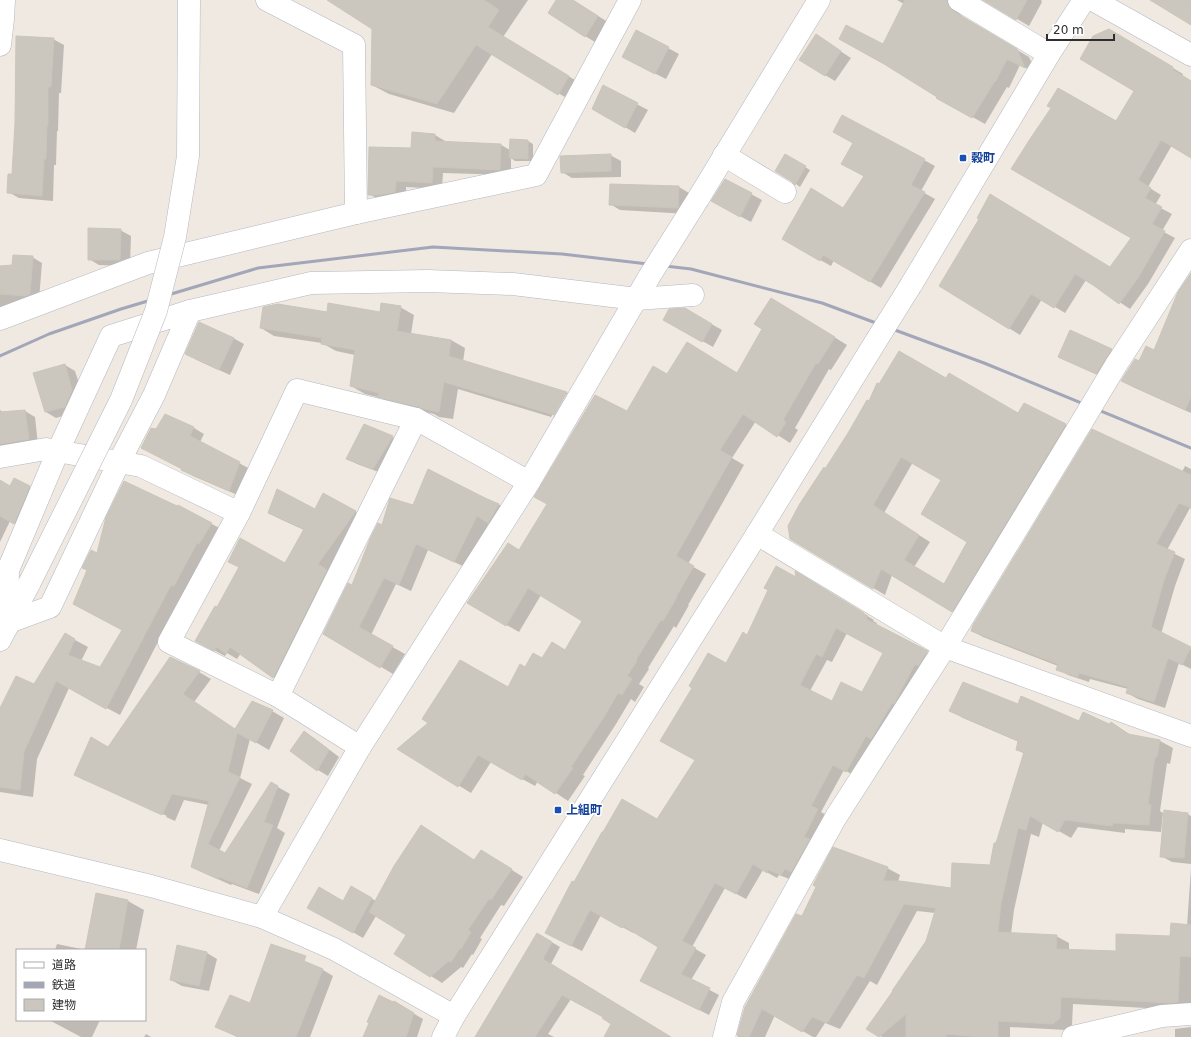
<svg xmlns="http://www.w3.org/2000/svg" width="1191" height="1037" font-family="'DejaVu Sans','Noto Sans JP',sans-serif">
  <rect width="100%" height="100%" fill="#efe9e1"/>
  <g fill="#0003" fill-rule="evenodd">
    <polygon points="329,0 528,0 503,37 585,86 575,103 492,54 454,113 389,94 372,85 373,28"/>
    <polygon points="557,0 572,0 608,22 595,42 585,36"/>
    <polygon points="897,0 961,0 958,8 960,14 965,19 1029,57 1036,73 1020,65 1009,88 1007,87 985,124 938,98 939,96 904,4"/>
    <polygon points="985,0 1041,0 1042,2 1029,26"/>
    <polygon points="1120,36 1183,74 1182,76 1191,81 1191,157 1172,145 1148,187 1161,195 1155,205 1172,214 1162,231 1175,238 1148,284 1130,309 1086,280 1065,313 1042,299 1020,335 941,286 1111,268 1132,238 1117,123 1135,90"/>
    <polygon points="53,39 64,45 61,93 59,93 58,131 57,131 56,165 54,165 53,201 19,198 8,192"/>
    <polygon points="826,42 851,58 835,81 825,75"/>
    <polygon points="668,48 679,54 666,79 634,63"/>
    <polygon points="604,87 648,110 635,133 593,108"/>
    <polygon points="843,116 935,166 921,191 935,199 881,288 834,260 831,266 783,239 844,209 865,176 854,143"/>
    <polygon points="435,135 445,141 445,143 501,145 510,150 528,141 533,144 533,161 515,161 511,158 511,175 443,173 442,189 406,187 406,198 380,200 369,194 412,149"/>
    <polygon points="610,155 621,161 621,177 572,178 562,172"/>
    <polygon points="785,155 810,170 800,187 792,181"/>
    <polygon points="725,180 762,200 751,222 723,207"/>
    <polygon points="679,187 689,193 688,214 620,210 610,204"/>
    <polygon points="120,230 131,236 130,266 99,265 89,259"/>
    <polygon points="32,257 42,263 39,300 36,301 17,300 16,309 0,315 0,267 13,266"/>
    <polygon points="1191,275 1191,413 1133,387 1122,381 1139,362 1154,351"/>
    <polygon points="784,306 847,345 831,370 829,369 795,428 798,430 790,443 756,421 732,458 744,465 688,564 706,574 688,605 689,605 676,628 674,626 648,668 649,669 639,684 644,687 635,702 631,699 616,724 583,775 585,776 568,801 538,781 535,786 491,762 471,793 399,749 508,689 525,668 542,660 565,651 583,620 541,595 519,632 468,603 520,551 628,413 667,375 737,374"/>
    <polygon points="400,307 414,315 411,334 451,340 465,348 463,362 567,393 580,401 568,422 553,418 567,394 565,394 551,417 458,389 453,419 439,417 434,414 392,404 381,398 365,394 351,386 355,355 336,351 322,343 274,336 261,328 328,313 381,313"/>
    <polygon points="685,309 722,330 713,347 665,320"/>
    <polygon points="233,338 244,344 230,375 197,360 186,354"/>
    <polygon points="1111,350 1122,356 1107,379 1070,362"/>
    <polygon points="65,365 75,371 83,396 75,412 56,418 46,412"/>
    <path d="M946,380L1019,414L1065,425L1077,431L964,617L892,575L885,595L791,538L826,470L870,403ZM913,462L943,480L969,541L944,585L914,567L930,542L884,513Z"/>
    <polygon points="0,410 4,413 25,411 35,417 38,445 0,452"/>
    <polygon points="165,415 194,428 204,434 200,442 250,469 240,496 193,476 182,470 157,430"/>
    <polygon points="392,437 402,443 384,474 357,464 347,459"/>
    <polygon points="1185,466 1191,469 1191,509 1190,508 1167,550 1185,559 1175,586 1161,634 1191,649 1191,669 1179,663 1165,708 1138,699 1127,693 1128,689 1090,679 1089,682 1068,675 1057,669 1058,666 983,637 972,631 1182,472"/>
    <polygon points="0,481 10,487 29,487 39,492 24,528 10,521 0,542"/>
    <polygon points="324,494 366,518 284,683 274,677 241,653 237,659 227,653 225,656 206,646 217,608 285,564 304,530 280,519 269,513 315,510"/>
    <polygon points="485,499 498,504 510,511 500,529 489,523 467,568 428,550 411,591 396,584 371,635 405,654 393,674 324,633 352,586 383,526 414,507"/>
    <polygon points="178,506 225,531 184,592 120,715 69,688 37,759 33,797 0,792 0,711 34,686 75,640 88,647 81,661 101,669 123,630 98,554"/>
    <path d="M796,573L874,620L873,621L877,623L876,625L937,658L857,777L844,770L821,812L828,816L792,880L779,875L777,878L763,870L746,899L725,888L692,947L706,955L691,980L719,995L709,1015L652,986L659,947L634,931L633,933L601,915L582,951L557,939L575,884L658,820L696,760L726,664L748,636L797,578ZM847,633L884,653L862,693L833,702L810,691L827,660L832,662Z"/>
    <polygon points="199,672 211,679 194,702 236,730 272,711 284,718 269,750 250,739 240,778 252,784 219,851 225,854 271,783 290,794 277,828 285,833 259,894 232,884 231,885 204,873 192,866 209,805 184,800 175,821 166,817 167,816 86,780 86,781 75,775 108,748"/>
    <polygon points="1018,706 1080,722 1110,725 1112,723 1131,735 1160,741 1173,748 1170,764 1167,763 1160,811 1163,813 1161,832 1125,829 1125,833 1078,827 1071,838 1043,822 1039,837 1031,834 1014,910 1011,934 1056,936 1069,943 1069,950 1116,952 1171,937 1187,926 1191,868 1191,1009 1183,1010 1073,1004 1072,1025 1066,1030 1010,1027 1010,1037 882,1037 867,1028 927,942 935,913 917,911 877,985 870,981 840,1029 825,1023 816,1037 813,1037 775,1015 765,1037 738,1037 746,1007 803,917 887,868 900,875 898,882 952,889 991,866 1025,754 1017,750 1019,742 963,718 950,710"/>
    <polygon points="304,732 314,738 339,757 328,776 318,770 292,751"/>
    <polygon points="1187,814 1191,816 1191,864 1172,862 1161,856"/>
    <polygon points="433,833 475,861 493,858 523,877 504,906 501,905 480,938 482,939 473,955 472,954 463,968 461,967 442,983 431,976 408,935 376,916 363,938 309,907 343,902 352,888 376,901"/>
    <polygon points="96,895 128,901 144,910 136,950 55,950 57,944 86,950"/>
    <polygon points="538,934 560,947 551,964 670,1037 605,1037 612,1023 604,1017 571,999 548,1034 554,1037 475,1037"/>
    <polygon points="207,953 217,959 209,991 182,986 171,980"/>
    <polygon points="305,963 323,970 333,976 310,1037 280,1037"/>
    <polygon points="394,1002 423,1019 417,1037 364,1037"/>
    <polygon points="49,1020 100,1020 92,1037 81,1037"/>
    <polygon points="217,1027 258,1037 237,1037"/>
    <polygon points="1191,1027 1191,1037 1175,1037 1175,1029"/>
    <polygon points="146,1034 151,1037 144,1037"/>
  </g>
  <g fill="#cbc7bf" stroke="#cbc5ba" fill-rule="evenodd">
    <polygon points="327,0 484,0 499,10 488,27 569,76 558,95 476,45 437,104 371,85 372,29"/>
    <polygon points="556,0 573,0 598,16 585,37 548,13"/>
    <polygon points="905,0 947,0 948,6 953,11 1017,49 1025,68 1007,59 996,81 995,81 972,118 936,98 937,97 884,64 839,39 846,25 883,44"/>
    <polygon points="983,0 1027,0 1016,20"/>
    <polygon points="1150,0 1191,0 1191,25"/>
    <polygon points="1109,29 1173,67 1172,69 1191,81 1191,158 1161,140 1138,180 1151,188 1145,198 1162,207 1152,224 1165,231 1138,278 1119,304 1093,285 1075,274 1054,308 1031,294 1009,329 939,286 979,219 977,218 990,194 1110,267 1131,238 1011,169 1030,139 1051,108 1047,106 1058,88 1116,121 1134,91 1080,59 1093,36"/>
    <polygon points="636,30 669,47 655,74 622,57"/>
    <polygon points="816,34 841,51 825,76 799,60"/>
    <polygon points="16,36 54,38 51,87 48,87 48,126 47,126 46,159 44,159 42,196 7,193 8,174 12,174 15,123"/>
    <polygon points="603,85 638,103 625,128 592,109"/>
    <polygon points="842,115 925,159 911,185 925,192 870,282 823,255 820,261 782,239 811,188 843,208 864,176 841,164 853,143 833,132"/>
    <polygon points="412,132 435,134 435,141 501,144 500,170 433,167 432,183 396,181 395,192 379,195 368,195 369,147 411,148"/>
    <polygon points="510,139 528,140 528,159 509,158"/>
    <polygon points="611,154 611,171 561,173 560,156"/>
    <polygon points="785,154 806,166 795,185 791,181 775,171"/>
    <polygon points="725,179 752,193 740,217 711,201"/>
    <polygon points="610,184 679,186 678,208 609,205"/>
    <polygon points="88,228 121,229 120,260 88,260"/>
    <polygon points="13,255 33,256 30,294 25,296 0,294 0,266 12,265"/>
    <polygon points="1191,273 1191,397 1185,410 1121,381 1135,359 1139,361 1146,346 1154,350 1178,292"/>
    <polygon points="771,298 835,337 818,364 816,363 783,420 786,422 777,437 743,414 720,450 732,457 676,556 694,566 676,597 677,597 663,621 661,620 636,660 637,661 627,676 632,679 622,695 618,693 604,717 571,767 573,768 555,794 525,774 522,780 478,755 458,787 397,749 428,723 422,719 460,660 508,687 520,664 525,667 533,653 542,658 552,642 565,650 582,621 528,588 506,626 467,603 508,543 519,550 547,504 534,497 595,395 627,411 653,366 667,374 687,342 737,373 762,329 754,324"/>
    <polygon points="328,303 380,312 381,303 401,306 397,331 451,340 449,356 567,392 554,415 444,382 439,412 424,409 419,407 377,397 379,393 350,386 355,350 321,344 322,338 260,328 263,307 278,304 327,312"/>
    <polygon points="685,308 712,324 702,342 663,320 669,309"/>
    <polygon points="199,322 234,338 219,370 185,354"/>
    <polygon points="1070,330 1112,349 1096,374 1058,357"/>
    <path d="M899,351L946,378L949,373L1018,413L1024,403L1066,424L952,612L881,569L873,589L790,539L788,526L799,505L824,467L825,469L848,433L867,400L869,401L877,383L879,384ZM901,457L941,480L921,514L967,542L944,584L904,560L919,535L873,505Z"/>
    <polygon points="65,364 72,390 65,407 45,412 33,373"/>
    <polygon points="25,410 29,439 0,444 0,412"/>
    <polygon points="165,414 194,427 190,436 240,462 229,491 181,470 182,469 141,448 151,428 156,429"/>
    <polygon points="364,424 393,436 373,469 346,459"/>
    <polygon points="1092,429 1191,475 1191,508 1179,503 1156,544 1175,552 1164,580 1151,627 1191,647 1182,665 1168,658 1154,702 1126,693 1128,687 1079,673 1078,677 1056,670 1058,664 971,631 973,625"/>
    <polygon points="428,469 485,498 499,504 488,523 477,516 454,562 416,544 399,585 384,578 359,627 393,646 380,668 323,634 348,583 352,585 370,539 378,523 382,525 390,498 413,505"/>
    <polygon points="14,478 30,486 14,524 0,516 0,480 10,486"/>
    <polygon points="124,481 177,506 178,505 212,523 199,544 197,543 174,586 171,585 106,709 56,681 24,752 20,790 0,787 0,708 16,676 34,684 65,633 75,639 68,655 100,667 122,630 73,604 87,570 82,568 91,550 97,553 106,517"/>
    <polygon points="277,489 315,509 323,493 356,511 318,564 327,570 273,678 230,647 226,654 217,647 214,651 195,641 215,606 217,607 239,567 228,562 240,538 285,563 304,529 268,513"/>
    <path d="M776,566L796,577L795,571L864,613V614L868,616L866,619L928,651L918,666L915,664L894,704L892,703L871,739L866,736L846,772L833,765L811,806L818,809L804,837L810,839L791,872L785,869L781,875L768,870L767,873L753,864L736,894L715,883L682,941L696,948L681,974L710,988L699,1010L640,981L658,947L623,926L622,928L590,910L571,946L545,933L572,881L574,882L602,832H603L622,799L657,819L695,760L660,741L692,688L689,686L708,653L726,663L743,632L747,635L768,590L764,588ZM836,628L883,653L862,692L841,682L832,701L800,685L816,654L822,657Z"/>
    <polygon points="170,657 200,671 183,694 235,729 252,701 273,710 256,743 237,733 228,772 240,777 208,844 225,853 271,782 278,786 264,822 273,825 247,888 219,877 218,879 191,867 209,801 172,794 162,815 74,775 91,737 108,747"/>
    <polygon points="963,682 1018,704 1021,696 1079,721 1083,712 1109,724 1111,722 1128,734 1160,740 1157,757 1155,757 1148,804 1151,805 1149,825 1113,823 1112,826 1065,820 1058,832 1030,816 1026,830 1018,828 1001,903 998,932 1057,935 1056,949 1116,951 1116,934 1170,936 1171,923 1191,925 1191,957 1180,956 1178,1002 1169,1003 1061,997 1060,1018 1053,1024 998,1021 998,1037 980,1037 946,1034 946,1037 906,1037 906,1014 879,1037 866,1029 893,991 892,991 926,941 936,908 904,904 864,978 857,975 827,1023 812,1017 802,1032 762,1009 749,1037 744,1037 737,1035 745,1007 796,914 802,916 816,887 813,885 833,847 888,867 883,881 900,881 951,888 952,863 990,865 994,843 996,843 1024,752 1016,750 1018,741 949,711"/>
    <polygon points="304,731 329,750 317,771 290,751"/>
    <polygon points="1164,810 1188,813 1184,858 1160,857"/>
    <polygon points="421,825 474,860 481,850 512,869 491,900 489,899 468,930 471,932 461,949 460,948 451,962 449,961 430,977 394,954 406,935 369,912 394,866"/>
    <polygon points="351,886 372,898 353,933 307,908 319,887 343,901"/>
    <polygon points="96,893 128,900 119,950 85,950"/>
    <polygon points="537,933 552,942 543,959 671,1037 604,1037 611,1024 602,1018 603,1017 562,995 535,1037 475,1037"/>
    <polygon points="271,944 306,956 304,961 323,969 296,1037 239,1037 215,1027 230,995 250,1003"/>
    <polygon points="177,945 207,952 199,986 170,980"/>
    <polygon points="379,995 393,1002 394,1001 414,1013 406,1037 363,1037 369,1023 367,1022"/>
  </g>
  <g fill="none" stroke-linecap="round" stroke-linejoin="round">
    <g stroke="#b4b7c1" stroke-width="23">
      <g id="minor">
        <polyline points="267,0 354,45 356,213"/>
        <polyline points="959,0 1049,54"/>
        <polyline points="0,45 3,19 4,0"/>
        <polyline points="724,155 785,192"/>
        <polyline points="698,199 819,0"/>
        <polyline points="190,311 311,283 428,281 513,284 637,299 693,295"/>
        <polyline points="0,319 148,263 356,213 536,175 630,0"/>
        <polyline points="1116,365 1191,250"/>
        <polyline points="0,457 46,449 141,466 239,513"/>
        <polyline points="7,627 8,570 58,451 111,336 190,311 154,395 119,462 50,607 9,622"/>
        <polyline points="278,696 416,419"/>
        <polyline points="360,747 278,696 169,642 239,513 297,390 416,419 529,482"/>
        <polyline points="262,917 360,747 529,482 649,277"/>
        <polyline points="724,1037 733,1002 836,817 945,647 1083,420"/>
        <polyline points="1073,1037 1162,1016 1191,1014"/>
      </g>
    </g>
    <g stroke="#b4b7c1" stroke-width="23">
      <g id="tertiary">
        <polyline points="1093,0 1191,55"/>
        <polyline points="911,285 1049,54 1084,0"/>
        <polyline points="757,534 945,647 1191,736"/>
        <polyline points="0,640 30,582"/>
        <polyline points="0,850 151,886 262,917 334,949 454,1016"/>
        <polyline points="443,1037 454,1016 757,534 876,341"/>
      </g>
    </g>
    <use href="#minor" stroke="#fff" stroke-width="22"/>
    <use href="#tertiary" stroke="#fff" stroke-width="22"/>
    <polyline stroke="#a3a6b8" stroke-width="3" points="0,356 49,334 121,309 258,268 433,247 562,254 691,269 822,303 984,363 1191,448"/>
    <g stroke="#b4b7c1" stroke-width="23" stroke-linecap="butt">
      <g id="minor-bridge">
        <polyline points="649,277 698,199"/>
        <polyline points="1083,420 1116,365"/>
      </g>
    </g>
    <g stroke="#b4b7c1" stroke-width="23" stroke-linecap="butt">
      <g id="tertiary-bridge">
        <polyline points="876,341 911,285"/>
        <polyline points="30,582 121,400 156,311 175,237 188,156 189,0"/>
      </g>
    </g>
    <use href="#minor-bridge" stroke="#fff" stroke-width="22"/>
    <use href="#tertiary-bridge" stroke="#fff" stroke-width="22"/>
  </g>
  <g fill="#1a4fb4" stroke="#fff" stroke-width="1.5">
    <rect x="959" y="154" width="8" height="8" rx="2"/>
    <rect x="554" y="806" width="8" height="8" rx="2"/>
  </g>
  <g text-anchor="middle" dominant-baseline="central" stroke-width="3" stroke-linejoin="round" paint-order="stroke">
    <g font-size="12" font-weight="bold" fill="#164399" stroke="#fff" text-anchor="start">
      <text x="971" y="158">穀町</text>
      <text x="566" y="810">上組町</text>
    </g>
  </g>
  <rect x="16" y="949" width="130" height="72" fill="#ffffff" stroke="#ababab"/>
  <rect x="24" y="962" width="20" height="6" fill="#ffffff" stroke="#ababab"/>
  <text x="52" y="969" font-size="12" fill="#2e2e2e">道路</text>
  <rect x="24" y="982" width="20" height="6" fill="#a3a6b8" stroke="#ababab"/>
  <text x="52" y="989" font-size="12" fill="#2e2e2e">鉄道</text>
  <rect x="24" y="999" width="20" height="12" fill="#cbc7bf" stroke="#ababab"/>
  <text x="52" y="1009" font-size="12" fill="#2e2e2e">建物</text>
  <path d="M1047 34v6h67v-6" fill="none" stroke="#2e2e2e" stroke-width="2"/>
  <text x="1053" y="34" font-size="12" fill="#2e2e2e" stroke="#ffffff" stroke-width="3" paint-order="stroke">20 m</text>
</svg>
